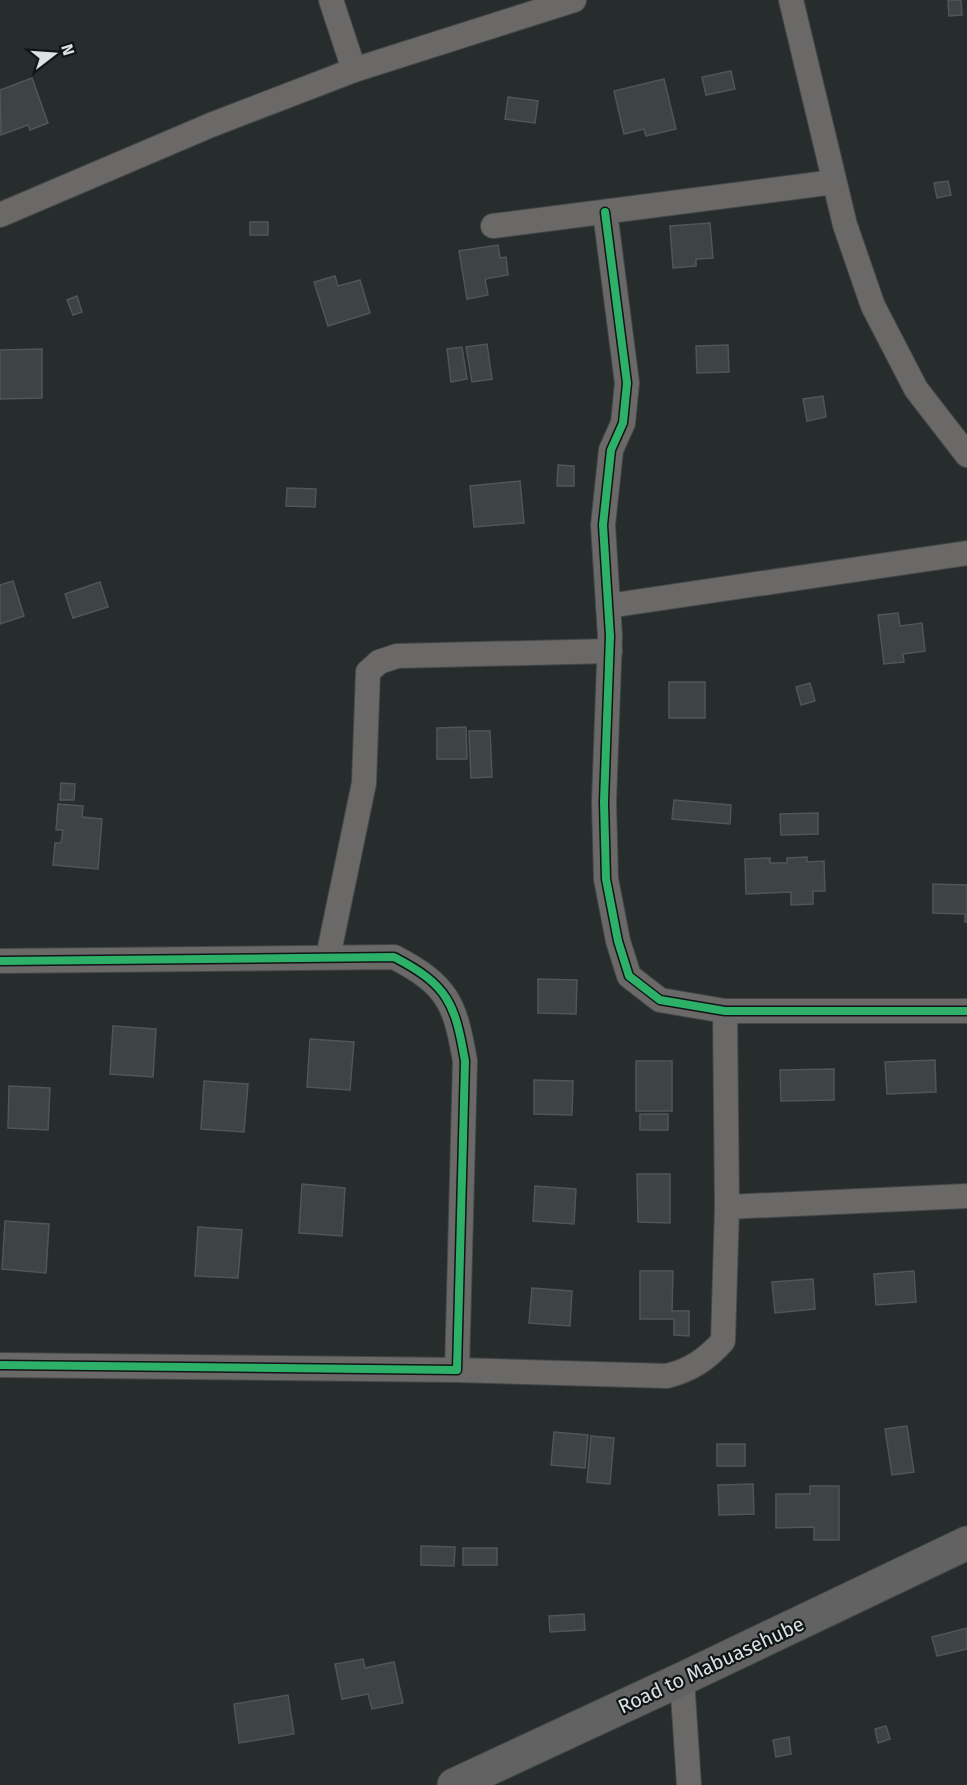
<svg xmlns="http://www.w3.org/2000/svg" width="967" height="1785" font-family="'Fira Sans',sans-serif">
  <rect width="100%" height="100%" fill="#272c2d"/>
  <g fill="#3e4343" stroke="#515556" stroke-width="1.5">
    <polygon points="948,0 961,0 962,15 949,16"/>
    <polygon points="731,71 735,89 706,95 702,77"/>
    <polygon points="32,78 48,123 30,130 28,125 1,135 0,90"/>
    <polygon points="664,79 676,129 646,136 644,129 624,134 614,91"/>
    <polygon points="508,97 538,101 535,123 505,119"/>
    <polygon points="948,181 951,195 937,198 934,183"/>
    <rect x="250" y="222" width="18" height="13"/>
    <polygon points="710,223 713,258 696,259 696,266 673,268 670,226"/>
    <polygon points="498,245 500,258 506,257 508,275 485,279 488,295 467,299 459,251"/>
    <polygon points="335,276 338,286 360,280 370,313 328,326 314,282"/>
    <polygon points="77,296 82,312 73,315 67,300"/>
    <polygon points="487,344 492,379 472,382 466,347"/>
    <polygon points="728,345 729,372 697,373 696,346"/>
    <polygon points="462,347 467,379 451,382 447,349"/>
    <polygon points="42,349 42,398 0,399 0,350"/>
    <polygon points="823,396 826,417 807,421 803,399"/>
    <polygon points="558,465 574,466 574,486 557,486"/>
    <polygon points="520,481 524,523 474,527 470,486"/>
    <polygon points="287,488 316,489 315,507 286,506"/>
    <polygon points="13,581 24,616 0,624 0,585"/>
    <polygon points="100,582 108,607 73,618 65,594"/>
    <polygon points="898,613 900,626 922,623 925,651 903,654 904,662 884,664 878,615"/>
    <rect x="669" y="682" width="36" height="36"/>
    <polygon points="810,683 815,701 801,705 796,687"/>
    <polygon points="466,727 467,759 437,759 437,728"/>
    <polygon points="469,731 490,731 492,777 471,778"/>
    <polygon points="61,783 75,784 74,800 60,800"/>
    <polygon points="674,800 731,805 730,824 672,819"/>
    <polygon points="58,804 83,806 82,817 102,819 98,869 53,865 55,843 61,843 63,830 56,830"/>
    <polygon points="818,813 818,834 781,835 780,814"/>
    <polygon points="807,857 807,862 824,861 825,891 813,891 813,904 791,905 791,892 746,894 745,859 770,858 770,863 787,863 787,858"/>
    <polygon points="933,884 967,885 967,922 965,922 965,914 933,913"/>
    <polygon points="538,979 577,980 576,1014 538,1013"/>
    <polygon points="113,1026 156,1029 153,1077 110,1074"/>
    <polygon points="310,1039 354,1042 350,1090 307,1087"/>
    <polygon points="935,1060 936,1092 887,1094 885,1062"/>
    <rect x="636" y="1061" width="36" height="50"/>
    <polygon points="834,1069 834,1100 781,1101 780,1070"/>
    <polygon points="534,1080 573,1081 572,1115 534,1114"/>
    <polygon points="204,1081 248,1084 244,1132 201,1129"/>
    <polygon points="9,1086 50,1088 48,1130 8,1128"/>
    <rect x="640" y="1114" width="28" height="16"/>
    <polygon points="637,1174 670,1174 670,1223 638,1222"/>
    <polygon points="302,1184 345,1188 342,1236 299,1233"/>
    <polygon points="535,1186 576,1189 574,1224 533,1221"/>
    <polygon points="5,1221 49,1224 46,1273 2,1269"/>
    <polygon points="198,1227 242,1230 238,1278 195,1276"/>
    <polygon points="640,1271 673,1271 672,1311 689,1311 689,1336 674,1335 674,1319 640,1319"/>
    <polygon points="914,1271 916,1302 876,1305 874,1274"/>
    <polygon points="813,1279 815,1309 775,1313 772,1282"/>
    <polygon points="532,1288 572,1291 570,1326 529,1323"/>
    <polygon points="907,1426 914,1472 892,1475 885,1429"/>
    <polygon points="554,1432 588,1435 585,1468 551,1465"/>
    <polygon points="591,1436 614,1438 610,1484 587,1482"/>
    <rect x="717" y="1444" width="28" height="22"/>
    <polygon points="753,1484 754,1514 719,1515 718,1485"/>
    <polygon points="810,1486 839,1486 839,1540 814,1540 814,1527 776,1528 776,1494 810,1494"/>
    <polygon points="421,1546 455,1547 454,1566 421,1565"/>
    <rect x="463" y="1548" width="34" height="17"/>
    <polygon points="584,1614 585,1630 550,1632 549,1616"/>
    <polygon points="967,1628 967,1649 937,1656 932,1637"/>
    <polygon points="363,1659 365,1668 394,1662 403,1703 372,1709 368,1694 342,1699 335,1664"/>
    <polygon points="288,1695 294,1734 239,1743 234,1704"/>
    <polygon points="886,1726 890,1739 878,1743 875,1729"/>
    <polygon points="789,1737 791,1754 776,1757 773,1740"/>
  </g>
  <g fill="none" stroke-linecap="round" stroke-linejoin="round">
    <g stroke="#454849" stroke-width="26">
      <g id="street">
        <polyline points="331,0 354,70"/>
        <polyline points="791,0 845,225 873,306 916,389 967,455"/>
        <polyline points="605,212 627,383 623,423 611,450 603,525 610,636 604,802 606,879 618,941 629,976 660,1000 725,1011 967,1011"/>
        <polyline points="0,215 211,125 354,70 574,0"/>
        <polyline points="493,226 834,182"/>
        <polyline points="608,606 967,553"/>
        <polyline points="328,957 364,783 368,672 379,662 397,656 610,651"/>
        <path d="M0,961L394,957C448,985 455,1003 465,1061L457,1370L0,1365"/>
        <polyline points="727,1207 967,1196"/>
        <path d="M457,1370L667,1376C691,1370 707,1359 723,1341L727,1207L725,1011"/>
        <polyline points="682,1679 689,1785"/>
      </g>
    </g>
    <g stroke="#454849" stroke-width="35">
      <polyline id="secondary" points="454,1785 682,1679 967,1543"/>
    </g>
    <use href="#street" stroke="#6a6968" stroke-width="24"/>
    <use href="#secondary" stroke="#626262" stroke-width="33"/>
    <g stroke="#111516" stroke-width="11">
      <g id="cycleway">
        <polyline points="605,212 627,383 623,423 611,450 603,525 610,636 604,802 606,879 618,941 629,976 660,1000 725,1011 967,1011"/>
        <path d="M0,961L394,957C448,985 455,1003 465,1061L457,1370L0,1365"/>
      </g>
    </g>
    <use href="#cycleway" stroke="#2db169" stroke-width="8"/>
  </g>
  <g text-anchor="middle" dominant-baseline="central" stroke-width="4.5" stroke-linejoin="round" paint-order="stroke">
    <g font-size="20" fill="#dbe2e3" stroke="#111516">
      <text transform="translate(711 1665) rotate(-25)">Road to Mabuasehube</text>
    </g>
  </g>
  <g transform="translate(54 54) rotate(73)" stroke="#111516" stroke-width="4.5" paint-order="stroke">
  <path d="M0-4.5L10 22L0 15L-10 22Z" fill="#dbe2e3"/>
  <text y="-9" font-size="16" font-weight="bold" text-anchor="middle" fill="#dbe2e3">N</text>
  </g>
</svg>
